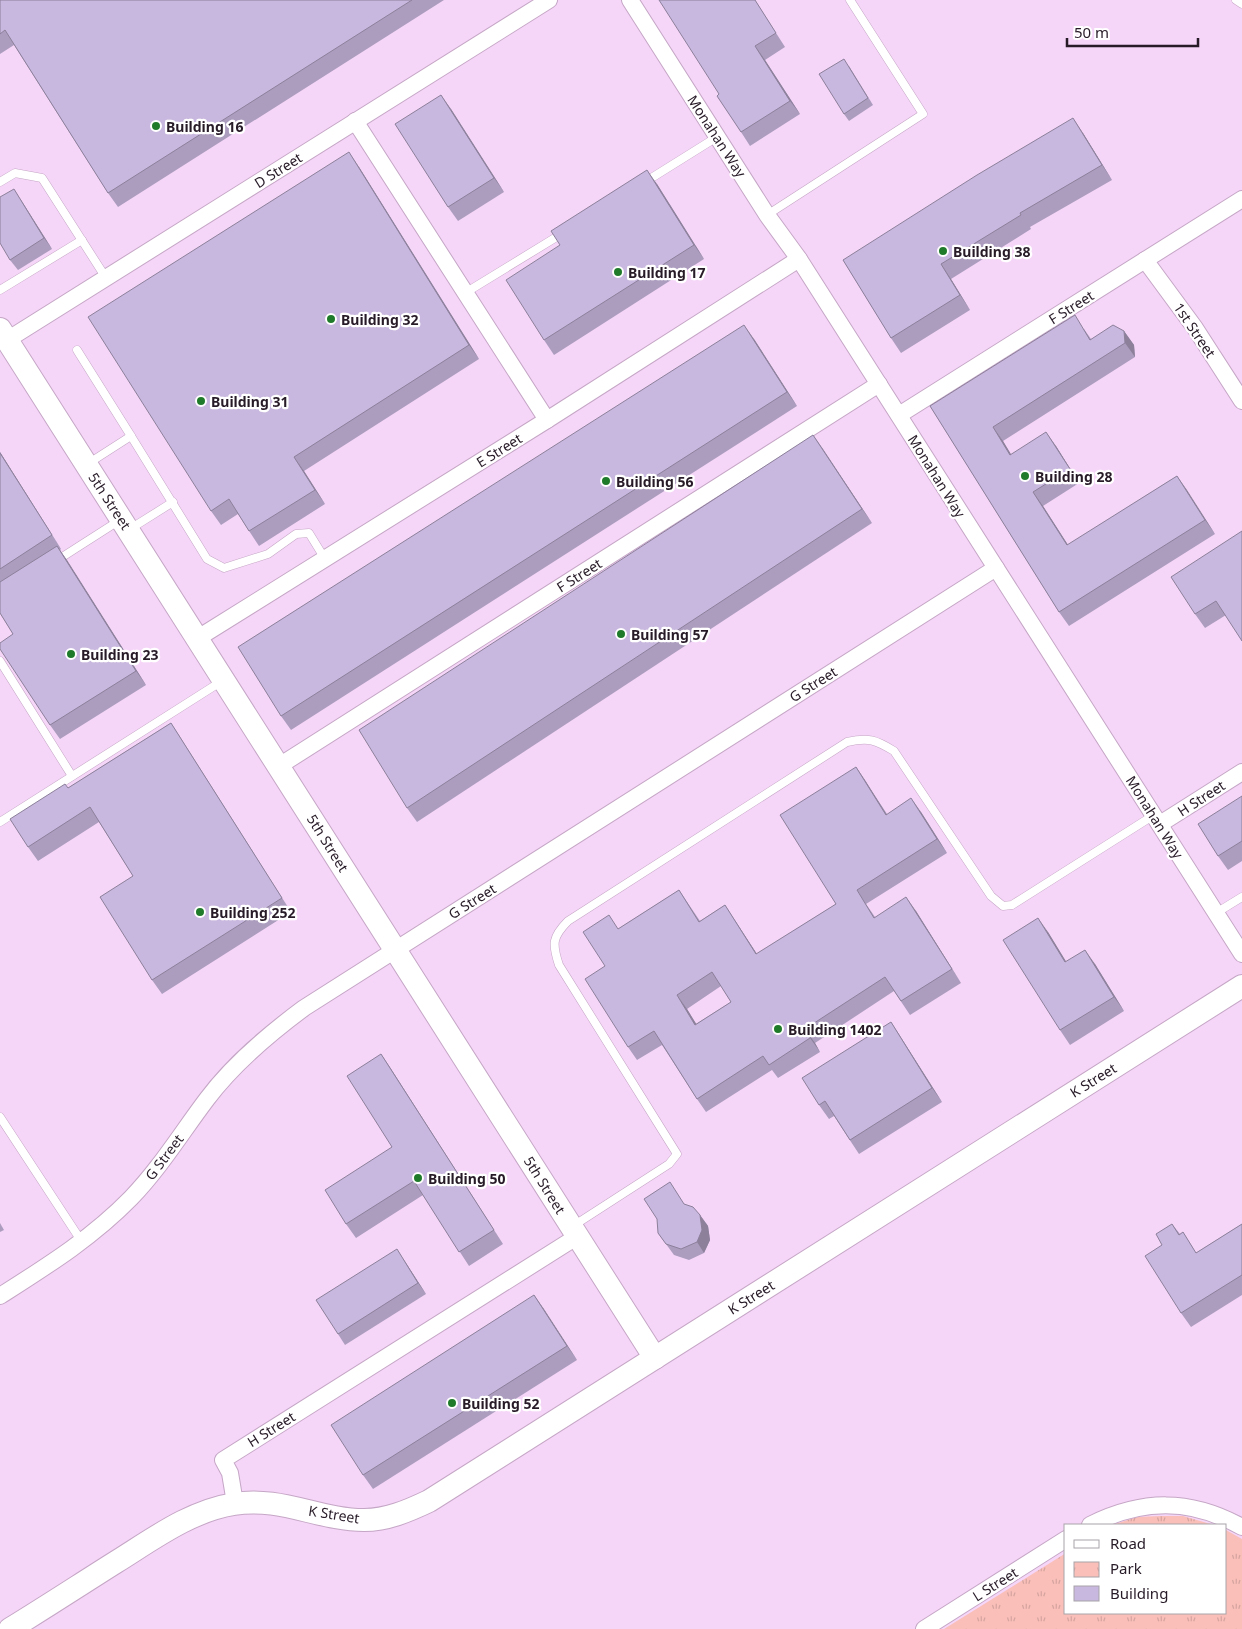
<svg xmlns="http://www.w3.org/2000/svg" width="1242" height="1629" font-family="'Noto Sans',sans-serif">
  <defs>
    <pattern id="park-tufts" width="24" height="20" patternUnits="userSpaceOnUse" patternTransform="scale(1.25)"><rect width="24" height="20" fill="#fabfb9"/><path d="M3 7l-1-3M5 7V3M7 7l1-3M15 17l-1-3M17 17v-4M19 17l1-3" fill="none" stroke="#d6a49f"/></pattern>
  </defs>
  <rect width="100%" height="100%" fill="#f6d6f8"/>
  <g fill="url(#park-tufts)">
    <polygon points="1160,1516 1183,1516 1214,1525 1112,1525 1137,1517"/>
    <polygon points="1226,1530 1242,1539 1242,1629 944,1629 1066,1553 1066,1613 1226,1613"/>
  </g>
  <g fill="none" stroke-linecap="round" stroke-linejoin="round">
    <g stroke="#c5a6c6" stroke-width="9">
      <g id="lane">
        <polyline points="1236,0 1242,4"/>
        <polyline points="0,182 15,173 42,178 106,278"/>
        <polyline points="645,182 717,137"/>
        <polyline points="767,215 923,114 850,0"/>
        <polyline points="0,290 82,240"/>
        <polyline points="465,293 563,233"/>
        <polyline points="77,350 131,436"/>
        <polyline points="89,463 131,436 207,559 224,568 268,554 296,534 309,533 325,559"/>
        <polyline points="130,529 173,502"/>
        <polyline points="56,561 120,520"/>
        <polyline points="0,661 72,776"/>
        <polyline points="0,822 222,681"/>
        <polyline points="1216,913 1242,897"/>
        <polyline points="0,1117 82,1242"/>
        <path d="M573,1226L669,1164L677,1154L559,965C552,944 552,937 568,921L847,742C869,737 876,740 894,751L991,896L1003,906L1012,905L1154,815"/>
      </g>
    </g>
    <g stroke="#c5a6c6" stroke-width="18">
      <g id="street">
        <polyline points="630,0 767,215 799,259 1242,954"/>
        <polyline points="355,121 547,420"/>
        <polyline points="1145,260 1195,328 1242,401"/>
        <polyline points="7,340 549,0"/>
        <polyline points="899,415 1242,199"/>
        <polyline points="198,638 547,420 799,259"/>
        <polyline points="279,766 879,384"/>
        <polyline points="1160,824 1242,772"/>
        <path d="M0,1296C47,1266 92,1238 131,1198C160,1168 182,1132 207,1099C234,1063 269,1034 304,1008L996,568"/>
        <polyline points="235,1503 230,1473 223,1460 578,1236"/>
        <path d="M1090,1525C1142,1499 1190,1498 1242,1527"/>
        <polyline points="924,1629 1066,1539"/>
      </g>
    </g>
    <g stroke="#c5a6c6" stroke-width="24">
      <g id="secondary">
        <polyline points="0,329 655,1358"/>
        <path d="M10,1629C46,1607 81,1584 116,1562C153,1539 190,1511 234,1504C279,1496 320,1520 364,1520C387,1520 408,1511 429,1501L1242,986"/>
      </g>
    </g>
    <use href="#lane" stroke="#fff" stroke-width="8"/>
    <use href="#street" stroke="#fff" stroke-width="16"/>
    <use href="#secondary" stroke="#fff" stroke-width="22"/>
  </g>
  <g fill="#ac9dbf" fill-rule="evenodd">
    <polygon points="0,0 444,0 118,207 108,193 14,45 0,54"/>
    <polygon points="755,0 785,47 765,60 800,114 750,146 741,132 719,94"/>
    <polygon points="849,66 873,105 849,121 844,114"/>
    <polygon points="451,109 504,192 458,221 448,207"/>
    <polygon points="1083,133 1112,180 1030,227 1031,229 951,279 970,310 901,353 891,338 843,260"/>
    <polygon points="359,167 479,359 304,471 325,504 259,546 238,514 221,525 211,511"/>
    <polygon points="657,184 704,259 554,355 544,340"/>
    <polygon points="21,200 52,249 18,270 10,260"/>
    <polygon points="1084,329 1091,339 1124,331 1134,345 1135,357 1003,441 1011,455 1056,446 1079,483 1043,506 1068,545 1177,476 1215,534 1069,626 1059,612 930,406"/>
    <polygon points="754,339 797,406 291,730 281,716"/>
    <polygon points="813,435 872,523 417,822 407,808"/>
    <polygon points="0,452 61,549 60,550 146,685 60,739 50,725 13,634 0,613"/>
    <polygon points="1242,531 1226,615 1205,628 1195,614"/>
    <polygon points="171,723 180,737 291,912 162,994 152,980 133,876 99,822 38,861 28,847 68,788"/>
    <path d="M856,767L887,814L921,812L947,853L866,904L875,917L916,911L961,983L910,1015L894,991L815,1043L820,1052L778,1078L772,1070L706,1112L697,1099L662,1045L637,1060L628,1047L605,966L618,929L679,890L700,921L725,905L757,954L836,904ZM721,986L731,1002L696,1024L687,1009Z"/>
    <polygon points="1242,796 1242,861 1228,870 1218,856"/>
    <polygon points="1048,932 1066,962 1095,964 1124,1011 1070,1045 1060,1030"/>
    <polygon points="891,1022 900,1036 942,1102 859,1154 834,1116 829,1119 819,1105"/>
    <polygon points="381,1054 391,1069 503,1244 469,1266 423,1195 356,1238 346,1224 392,1147"/>
    <polygon points="685,1204 700,1215 708,1226 710,1240 704,1253 689,1260 674,1255 658,1233"/>
    <polygon points="0,1223 4,1230 0,1232"/>
    <polygon points="1172,1224 1180,1234 1183,1232 1196,1253 1242,1224 1242,1295 1191,1327 1181,1313"/>
    <polygon points="404,1260 426,1294 345,1345 338,1334"/>
    <polygon points="534,1295 577,1360 373,1489 363,1475"/>
  </g>
  <g fill="#8c809b">
    <polygon points="755,46 765,60 800,114 790,101"/>
    <polygon points="441,95 451,109 504,192 494,178"/>
    <polygon points="1073,118 1083,133 1112,180 1102,165"/>
    <polygon points="349,152 359,167 479,359 469,345"/>
    <polygon points="647,170 657,184 704,259 694,245"/>
    <polygon points="14,189 21,200 52,249 44,238"/>
    <polygon points="941,264 951,279 970,310 960,295"/>
    <polygon points="744,325 754,339 797,406 787,392"/>
    <polygon points="1124,331 1134,345 1135,357 1125,343"/>
    <polygon points="993,427 1003,441 1020,469 1010,455"/>
    <polygon points="1046,432 1056,446 1079,483 1070,469"/>
    <polygon points="813,435 823,449 872,523 862,509"/>
    <polygon points="0,452 61,549 52,535 0,453"/>
    <polygon points="294,457 304,471 325,504 315,490"/>
    <polygon points="1177,476 1187,490 1215,534 1205,520"/>
    <polygon points="1033,492 1043,506 1077,559 1067,545"/>
    <polygon points="57,546 67,560 146,685 136,671"/>
    <polygon points="171,723 180,737 291,912 282,898"/>
    <polygon points="856,767 865,780 895,828 886,815"/>
    <polygon points="911,798 921,812 947,853 937,839"/>
    <polygon points="906,897 916,911 961,983 952,969"/>
    <polygon points="725,905 734,919 766,968 756,954"/>
    <polygon points="1038,918 1048,932 1075,976 1065,962"/>
    <polygon points="1085,950 1095,964 1124,1011 1114,997"/>
    <polygon points="677,995 687,1009 705,1038 695,1025"/>
    <polygon points="891,1022 900,1036 942,1102 932,1088"/>
    <polygon points="805,1029 815,1043 820,1052 810,1038"/>
    <polygon points="381,1054 391,1069 503,1244 494,1230"/>
    <polygon points="700,1215 708,1226 710,1240 704,1253 697,1242"/>
    <polygon points="397,1249 404,1260 426,1294 418,1283"/>
    <polygon points="534,1295 544,1309 577,1360 567,1346"/>
  </g>
  <g fill="#c8b7de" stroke="#8c809b" fill-rule="evenodd">
    <polygon points="0,0 412,0 108,193 5,30 0,34"/>
    <polygon points="659,0 755,0 776,33 755,46 790,101 741,132 717,96 719,94"/>
    <polygon points="844,59 868,98 844,114 819,74"/>
    <polygon points="441,95 494,178 448,207 395,124"/>
    <polygon points="1073,118 1102,165 1020,213 1021,215 941,264 960,295 891,338 843,260 977,175"/>
    <polygon points="349,152 469,345 294,457 315,490 249,531 229,499 211,511 88,317"/>
    <polygon points="647,170 694,245 544,340 506,280 560,245 551,231"/>
    <polygon points="14,189 44,238 10,260 0,243 0,197"/>
    <polygon points="1075,315 1090,340 1113,325 1124,331 1125,343 993,427 1010,455 1046,432 1070,469 1033,492 1067,545 1177,476 1205,520 1059,612 930,406"/>
    <polygon points="744,325 787,392 281,716 238,647"/>
    <polygon points="813,435 862,509 407,808 359,730"/>
    <polygon points="0,453 52,535 0,569"/>
    <polygon points="1242,531 1242,641 1216,601 1195,614 1171,577"/>
    <polygon points="57,546 136,671 50,725 0,649 0,643 13,634 0,613 0,582"/>
    <polygon points="171,723 282,898 152,980 100,897 133,876 90,807 28,847 10,819 65,784 68,788"/>
    <path d="M856,767L886,815L911,798L937,839L857,890L874,918L906,897L952,969L901,1001L885,977L805,1029L810,1038L769,1065L763,1056L697,1099L654,1031L628,1047L585,979L605,966L583,932L609,915L618,929L679,890L699,922L725,905L756,954L836,904L780,815ZM712,972L731,1002L695,1025L677,995Z"/>
    <polygon points="1242,796 1242,841 1218,856 1198,824"/>
    <polygon points="1038,918 1065,962 1085,950 1114,997 1060,1030 1003,940"/>
    <polygon points="891,1022 932,1088 850,1140 825,1101 819,1105 802,1078"/>
    <polygon points="381,1054 494,1230 459,1252 414,1181 346,1224 325,1190 392,1147 347,1076"/>
    <polygon points="670,1182 684,1204 693,1207 700,1215 702,1230 697,1242 681,1249 666,1244 658,1233 657,1219 644,1199"/>
    <polygon points="1172,1224 1179,1235 1183,1232 1196,1253 1242,1224 1242,1275 1181,1313 1145,1256 1162,1245 1156,1234"/>
    <polygon points="397,1249 418,1283 338,1334 316,1300"/>
    <polygon points="534,1295 567,1346 363,1475 331,1425"/>
  </g>
  <g fill="#1f7b2a" stroke="#fff" stroke-width="2">
    <circle cx="156" cy="126" r="5"/>
    <circle cx="943" cy="251" r="5"/>
    <circle cx="618" cy="272" r="5"/>
    <circle cx="331" cy="319" r="5"/>
    <circle cx="201" cy="401" r="5"/>
    <circle cx="1025" cy="476" r="5"/>
    <circle cx="606" cy="481" r="5"/>
    <circle cx="621" cy="634" r="5"/>
    <circle cx="71" cy="654" r="5"/>
    <circle cx="200" cy="912" r="5"/>
    <circle cx="778" cy="1029" r="5"/>
    <circle cx="418" cy="1178" r="5"/>
    <circle cx="452" cy="1403" r="5"/>
  </g>
  <g text-anchor="middle" dominant-baseline="central" stroke-width="4.5" stroke-linejoin="round" paint-order="stroke">
    <g font-size="14" font-weight="bold" fill="#271b27" stroke="#fff" text-anchor="start">
      <text x="166" y="126">Building 16</text>
      <text x="953" y="251">Building 38</text>
      <text x="628" y="272">Building 17</text>
      <text x="341" y="319">Building 32</text>
      <text x="211" y="401">Building 31</text>
      <text x="1035" y="476">Building 28</text>
      <text x="616" y="481">Building 56</text>
      <text x="631" y="634">Building 57</text>
      <text x="81" y="654">Building 23</text>
      <text x="210" y="912">Building 252</text>
      <text x="788" y="1029">Building 1402</text>
      <text x="428" y="1178">Building 50</text>
      <text x="462" y="1403">Building 52</text>
    </g>
    <g font-size="14" fill="#271b27" stroke="#fff">
      <text transform="translate(717 136) rotate(57)">Monahan Way</text>
      <text transform="translate(278 170) rotate(-32)">D Street</text>
      <text transform="translate(1071 307) rotate(-32)">F Street</text>
      <text transform="translate(1195 330) rotate(56)">1st Street</text>
      <text transform="translate(499 450) rotate(-32)">E Street</text>
      <text transform="translate(937 476) rotate(58)">Monahan Way</text>
      <text transform="translate(110 501) rotate(57)">5th Street</text>
      <text transform="translate(579 575) rotate(-32)">F Street</text>
      <text transform="translate(813 684) rotate(-32)">G Street</text>
      <text transform="translate(1201 798) rotate(-33)">H Street</text>
      <text transform="translate(1155 817) rotate(58)">Monahan Way</text>
      <text transform="translate(328 843) rotate(58)">5th Street</text>
      <text transform="translate(472 901) rotate(-32)">G Street</text>
      <text transform="translate(1093 1080) rotate(-32)">K Street</text>
      <text transform="translate(164 1157) rotate(-53)">G Street</text>
      <text transform="translate(545 1185) rotate(58)">5th Street</text>
      <text transform="translate(751 1297) rotate(-32)">K Street</text>
      <text transform="translate(271 1429) rotate(-32)">H Street</text>
      <text transform="translate(334 1514) rotate(9)">K Street</text>
      <text transform="translate(995 1584) rotate(-32)">L Street</text>
    </g>
  </g>
  <rect x="1064" y="1524" width="162" height="90" fill="#ffffff" stroke="#a9a4a9"/>
  <rect x="1074" y="1540" width="25" height="8" fill="#ffffff" stroke="#a9a4a9"/>
  <text x="1110" y="1549" font-size="15" fill="#271b27">Road</text>
  <rect x="1074" y="1562" width="25" height="15" fill="url(#park-tufts)" stroke="#a9a4a9"/>
  <text x="1110" y="1574" font-size="15" fill="#271b27">Park</text>
  <rect x="1074" y="1586" width="25" height="15" fill="#c8b7de" stroke="#a9a4a9"/>
  <text x="1110" y="1599" font-size="15" fill="#271b27">Building</text>
  <path d="M1067 38v8h131v-8" fill="none" stroke="#271b27" stroke-width="2.5"/>
  <text x="1074" y="38" font-size="15" fill="#271b27" stroke="#ffffff" stroke-width="4" paint-order="stroke">50 m</text>
</svg>
